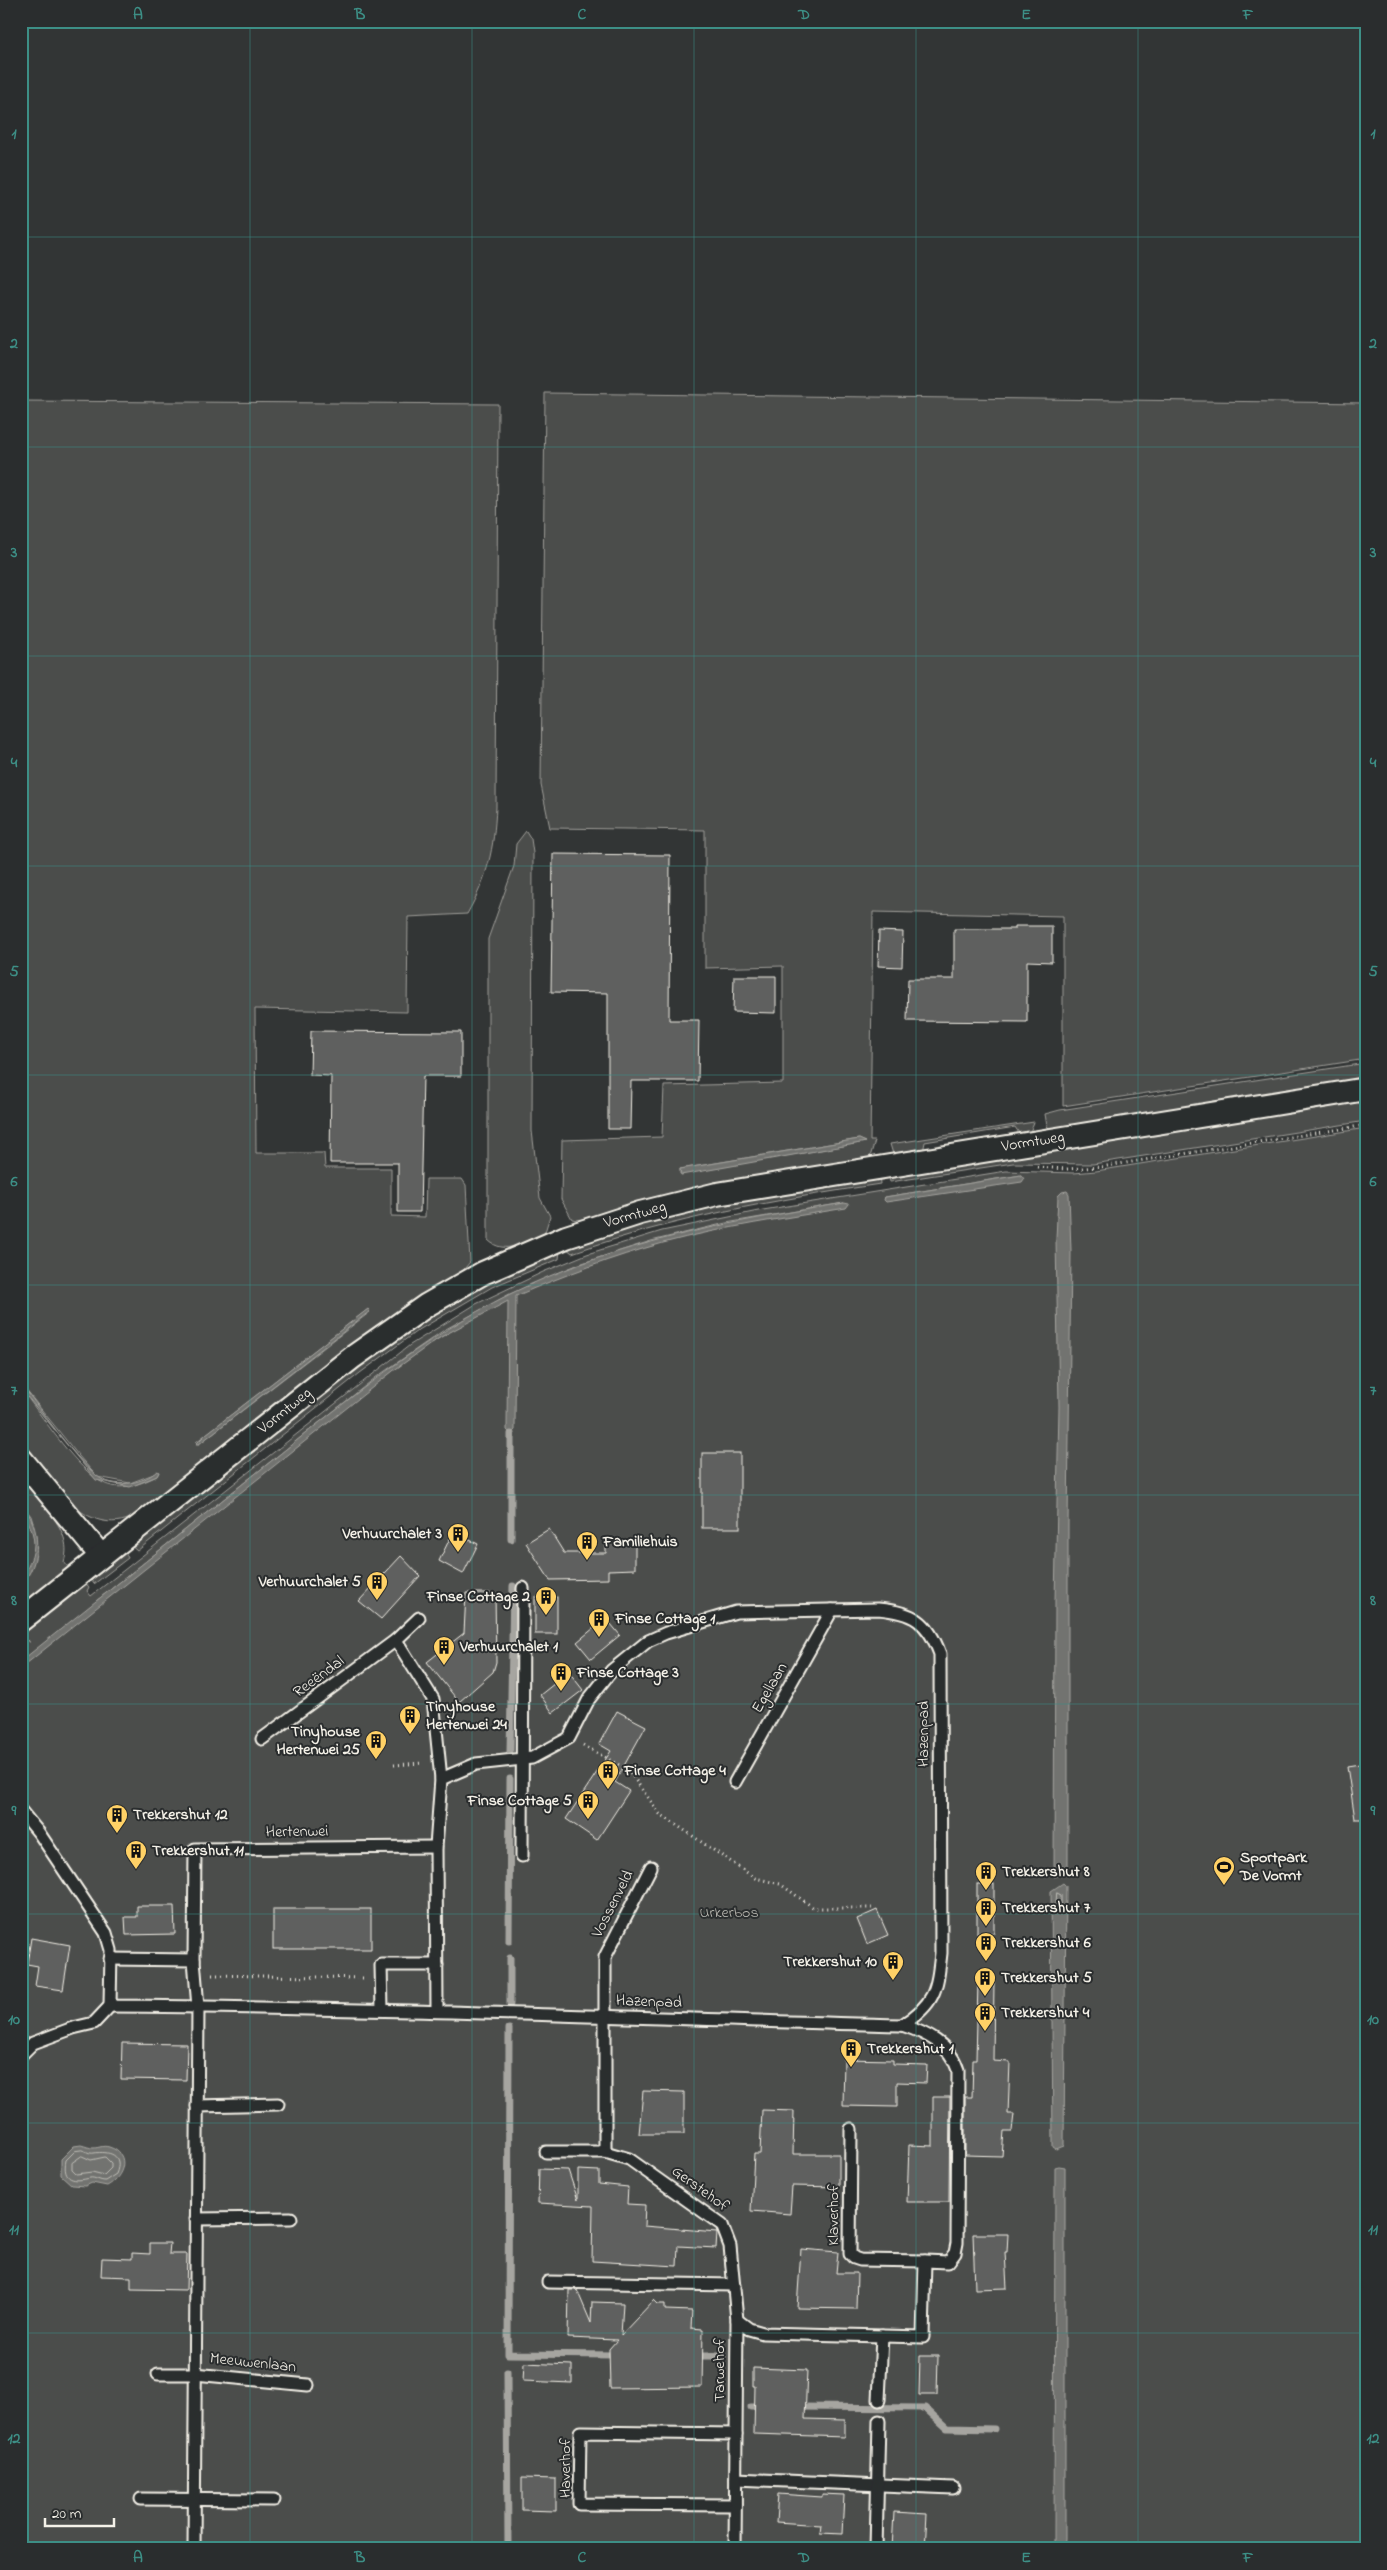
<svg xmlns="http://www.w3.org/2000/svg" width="1387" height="2570" font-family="'Indie Flower',sans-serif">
  <rect width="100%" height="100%" fill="#323535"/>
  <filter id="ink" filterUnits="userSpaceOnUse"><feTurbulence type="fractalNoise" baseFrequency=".02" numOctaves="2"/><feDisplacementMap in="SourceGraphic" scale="10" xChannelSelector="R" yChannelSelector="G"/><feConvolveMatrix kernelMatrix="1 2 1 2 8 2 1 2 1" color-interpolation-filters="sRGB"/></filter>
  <g filter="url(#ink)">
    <g fill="#4b4d4c" stroke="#a09f9a" fill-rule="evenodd">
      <path d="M545,393L1366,403V1059L1063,1106V916L873,912L870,1141H875L869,1160L583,1221L572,1219L561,1199L562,1140L662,1137L664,1086L783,1083V966L705,968V830L550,828L541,785ZM859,1139L866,1142L680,1174V1169Z"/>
      <path d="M21,401L498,404L496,807C494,849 488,877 467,914L408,917L407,1012L255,1009L256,1153H324L325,1168H391V1216L425,1217L426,1179H462L466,1185L470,1262L460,1274L135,1516C85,1541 49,1479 21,1446V1389C42,1416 71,1461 98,1480C117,1493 139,1485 157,1476L159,1472L130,1483L97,1477L78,1455L21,1384ZM367,1310L370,1312L199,1444L196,1442Z"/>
      <path d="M526,831L531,839L533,853L532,1131L540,1198L550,1216L544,1235C527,1242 504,1256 488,1240V939L514,866L516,844Z"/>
      <polygon points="1366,1063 1366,1081 1051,1130 1047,1126 1045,1114 1060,1110"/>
      <polygon points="1366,1097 1366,1121 1093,1164 1013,1163 890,1182 888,1172"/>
      <polygon points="1034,1122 1030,1132 1021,1136 1015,1127 925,1142 923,1152 897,1156 893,1154 890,1144"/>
      <path d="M1366,1128V2549H21V1508L33,1523L31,1516L21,1503V1473L52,1511L50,1513C61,1528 70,1543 64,1562L81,1583L84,1581L89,1587L87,1591L91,1596L410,1345L476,1304L543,1272L587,1254L662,1231L763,1210L1006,1171L1074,1173L1096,1171ZM1021,1175L1023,1178L884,1198L885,1197ZM844,1203L649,1243L510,1295L425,1347L309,1433L95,1602L375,1378L444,1330L510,1294L579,1264L651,1241L726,1223Z"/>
      <path d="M879,1174L880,1184C775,1200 673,1218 572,1253L566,1248L648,1218Z"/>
      <polygon points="560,1250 559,1259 492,1287 417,1331 360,1373 137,1551 130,1545 326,1388 457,1297"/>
      <polygon points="124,1550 128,1558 94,1584 89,1577"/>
    </g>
    <g fill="#727370" stroke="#a6a5a0">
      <polygon points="859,1139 866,1142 681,1175 680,1169"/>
      <polygon points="1021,1175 1024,1179 1022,1182 886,1202 884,1200 885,1197"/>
      <polygon points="1067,1191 1069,1194 1071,1251 1068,1524 1068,1869 1066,1873 1054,1877 1055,1601 1059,1407 1056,1239 1058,1196 1062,1192"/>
      <path d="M844,1203L849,1204L846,1208C785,1218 723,1227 663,1243C613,1257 564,1275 516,1296L515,1430L511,1434L507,1430L508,1301L439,1338L393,1371L21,1668V1661C104,1595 187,1528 270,1462C346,1401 422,1338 510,1294C615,1242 730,1222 844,1203Z"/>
      <polygon points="368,1309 370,1311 199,1444 196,1444 206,1434"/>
      <path d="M21,1384C43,1412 70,1453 97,1476C113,1489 143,1484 157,1471L159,1472L157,1476L130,1487L96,1480L21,1389Z"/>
      <path d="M21,1503C42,1528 42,1560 21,1586C21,1575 34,1562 34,1544C34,1526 21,1513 21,1503Z"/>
      <polygon points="1063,1883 1066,1886 1064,2146 1056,2149 1053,2147 1051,1891"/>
      <path d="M81,2145C85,2146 90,2148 93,2148C99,2148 103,2145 109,2147C132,2154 123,2178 107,2186L92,2183L85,2186L72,2185L61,2175V2159L74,2146Z"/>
      <polygon points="1059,2166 1065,2167 1065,2538 1064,2549 1054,2549 1055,2167"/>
    </g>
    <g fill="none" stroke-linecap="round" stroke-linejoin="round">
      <g stroke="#c0bfb8" stroke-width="1">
        <polygon points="1057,1893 1061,1895 1061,1913 1059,1915 1056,1913"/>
        <path d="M82,2150C86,2151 90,2154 94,2153C109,2151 124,2154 116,2174L105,2181C100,2181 94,2177 90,2178C74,2182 62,2181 66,2160L75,2151Z"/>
        <polygon points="82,2156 91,2160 105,2157 111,2163 111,2168 104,2175 92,2172 76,2174 72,2170 72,2163"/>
      </g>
      <g stroke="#a6a5a0" stroke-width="7">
        <polyline points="511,1434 511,1539"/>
        <polyline points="510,1752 513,1586"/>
        <polyline points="509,1941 510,1779"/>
        <polyline points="510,1958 510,2004"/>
        <polyline points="509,2029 508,2354 618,2355"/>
        <polyline points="694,2356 723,2356"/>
        <polyline points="507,2372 508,2549"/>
        <polyline points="751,2407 764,2407"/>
        <polyline points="797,2407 925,2408 947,2428 994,2429"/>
      </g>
    </g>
    <g fill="#5f605f" stroke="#f4f1e8">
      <polygon points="553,854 670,855 669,1020 699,1020 698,1081 631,1081 630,1129 608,1129 608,993 551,992"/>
      <polygon points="1015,926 1052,926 1052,962 1027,961 1027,1022 907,1021 908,979 954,979 954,929 1015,929"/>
      <polygon points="879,931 903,932 902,967 878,966"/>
      <polygon points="734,976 776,976 776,1013 733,1012"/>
      <polygon points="311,1031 461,1032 461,1076 423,1076 420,1212 398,1212 398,1163 330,1163 331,1076 310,1075"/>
      <rect x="702" y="1453" width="38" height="75"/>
      <polygon points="549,1529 564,1553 606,1553 606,1542 635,1542 635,1569 608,1570 608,1579 550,1580 526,1543"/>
      <polygon points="453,1532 478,1544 463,1574 439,1561"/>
      <polygon points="401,1556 420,1576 381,1619 359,1601"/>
      <polygon points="466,1593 495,1593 496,1662 493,1672 459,1702 427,1662 464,1633"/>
      <rect x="535" y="1597" width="22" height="37"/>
      <polygon points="606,1618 620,1635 591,1659 577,1642"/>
      <polygon points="569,1672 583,1690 553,1713 540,1695"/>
      <polygon points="617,1711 646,1726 615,1782 629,1791 597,1840 566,1819 611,1751 599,1744"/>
      <polygon points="1366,1763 1366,1819 1355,1819 1347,1766"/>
      <rect x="977" y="1884" width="17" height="49"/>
      <polygon points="137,1906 174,1906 175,1934 126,1935 125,1917 137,1917"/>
      <rect x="273" y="1909" width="98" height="40"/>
      <polygon points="877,1910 888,1935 867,1944 857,1919"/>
      <polygon points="31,1938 70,1945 63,1990 35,1986 38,1966 27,1964"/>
      <polygon points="978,1981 994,1981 993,2061 1010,2062 1008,2114 1014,2114 1012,2131 1004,2131 1002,2156 965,2155 965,2097 972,2097 973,2060 976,2060"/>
      <polygon points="122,2043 187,2044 186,2080 121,2079"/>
      <polygon points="844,2059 893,2060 893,2064 927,2065 926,2083 897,2082 897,2107 843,2106"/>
      <polygon points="643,2091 684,2092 684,2134 639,2134"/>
      <polygon points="933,2097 950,2097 949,2202 907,2202 909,2145 933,2146"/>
      <polygon points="762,2110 794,2111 793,2154 839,2154 839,2187 792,2186 790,2214 751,2211 754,2154 760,2154"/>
      <polygon points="539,2169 568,2170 578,2200 578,2170 599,2171 599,2184 628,2187 627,2204 645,2205 644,2226 717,2232 716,2248 678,2246 677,2266 592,2261 593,2206 538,2203"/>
      <polygon points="973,2234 1008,2234 1007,2252 1005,2252 1007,2288 975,2289"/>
      <polygon points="150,2243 170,2243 169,2254 187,2254 186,2290 131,2289 131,2277 101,2276 102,2258 132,2259 132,2253 150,2254"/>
      <polygon points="801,2249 838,2252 836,2273 857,2273 856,2309 797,2308"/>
      <polygon points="569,2290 577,2290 591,2323 592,2302 623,2303 621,2335 654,2300 658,2304 665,2304 665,2310 692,2311 691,2328 703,2329 702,2387 610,2388 609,2349 617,2340 568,2338"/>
      <polygon points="920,2356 938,2356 937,2395 919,2395"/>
      <polygon points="524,2363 572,2365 572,2383 523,2381"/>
      <polygon points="753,2368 807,2370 805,2419 845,2420 845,2437 754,2434 755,2386 753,2386"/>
      <polygon points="522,2478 556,2479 556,2511 522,2510"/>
      <polygon points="778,2494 822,2497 822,2494 844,2495 842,2534 820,2533 821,2525 776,2522"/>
      <polygon points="894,2512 927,2514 925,2549 892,2549"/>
    </g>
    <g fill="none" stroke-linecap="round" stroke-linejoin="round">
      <g stroke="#f4f1e8" stroke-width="15">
        <g id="lane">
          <polyline points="396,1640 419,1618"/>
          <polyline points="262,1739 396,1640 433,1699 441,1779"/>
          <polyline points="735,1782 832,1610"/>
          <path d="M21,1811L39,1833L106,1933L111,1950L110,2006C374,2008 638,2018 902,2025C935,2004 937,1990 941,1953L940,1654C928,1621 913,1612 878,1609L736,1612L666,1633L648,1641L612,1670L589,1699L569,1738L532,1758L476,1764L441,1779L436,1847L437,2011"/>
          <polyline points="522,1856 523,1588"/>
          <polyline points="651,1867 605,1957 605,2152 629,2159 722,2225 730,2246 737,2320"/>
          <polyline points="110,1959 194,1960 195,1849 436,1847"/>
          <polyline points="382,2009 381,1965 437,1965"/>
          <polyline points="21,2055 33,2043 73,2028 94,2023 110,2006"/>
          <polyline points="197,2106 278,2104"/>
          <polyline points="851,2129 850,2254 854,2258 860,2260 925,2261"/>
          <polyline points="546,2152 605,2152"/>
          <polyline points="196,2219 291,2218"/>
          <polyline points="548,2282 734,2285"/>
          <polyline points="158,2374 195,2374 308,2385"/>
          <polyline points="879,2400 882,2336"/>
          <polyline points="736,2479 953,2488"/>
          <polyline points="141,2499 274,2500"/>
          <polyline points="735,2505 579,2504 580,2432 736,2434"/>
          <polyline points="194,2549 198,2007 194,1960"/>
          <path d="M735,2549L737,2320L749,2329L763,2333L923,2337L925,2261L948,2262L955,2253L957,2243L958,2070C950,2044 926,2033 902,2025"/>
          <polyline points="876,2549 879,2421"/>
        </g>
      </g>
      <g stroke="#f4f1e8" stroke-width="26">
        <g id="street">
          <polyline points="21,1459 101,1556"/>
          <polyline points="21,1620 353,1357 427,1305 483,1273 566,1237 640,1213 717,1194 1366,1089"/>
        </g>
      </g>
      <g stroke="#f4f1e8" stroke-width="3" stroke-dasharray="1 4" stroke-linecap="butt">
        <polyline points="1037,1167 1066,1169 1100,1167 1366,1125"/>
        <polyline points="21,1648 29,1641"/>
        <polyline points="583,1745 628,1770 660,1814 755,1878 780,1884 814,1908 872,1908"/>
        <polyline points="394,1765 422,1763"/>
        <polyline points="212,1975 366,1978"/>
        <polyline points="1290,2549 1310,2546 1343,2549"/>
      </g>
      <use href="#lane" stroke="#2a2d2e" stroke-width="11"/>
      <use href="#street" stroke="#2a2d2e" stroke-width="22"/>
    </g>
  </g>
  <path fill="none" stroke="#3d8f86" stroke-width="1" stroke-opacity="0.55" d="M250,21V2549M472,21V2549M694,21V2549M916,21V2549M1138,21V2549M21,237H1366M21,447H1366M21,656H1366M21,866H1366M21,1075H1366M21,1285H1366M21,1495H1366M21,1704H1366M21,1914H1366M21,2123H1366M21,2333H1366"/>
  <defs>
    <g id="building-pin" transform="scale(1.125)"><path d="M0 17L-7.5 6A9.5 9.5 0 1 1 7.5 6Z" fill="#ffd166" stroke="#2a2d2e"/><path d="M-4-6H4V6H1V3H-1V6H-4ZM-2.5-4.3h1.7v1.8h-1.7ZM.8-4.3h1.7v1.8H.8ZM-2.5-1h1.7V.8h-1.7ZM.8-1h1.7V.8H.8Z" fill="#111"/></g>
    <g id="stadium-pin" transform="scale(1.125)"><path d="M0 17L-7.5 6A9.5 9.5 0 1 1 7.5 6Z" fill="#ffd166" stroke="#2a2d2e"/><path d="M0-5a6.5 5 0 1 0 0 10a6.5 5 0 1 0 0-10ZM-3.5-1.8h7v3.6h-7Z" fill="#111"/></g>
  </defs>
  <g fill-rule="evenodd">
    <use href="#building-pin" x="458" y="1534"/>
    <use href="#building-pin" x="587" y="1542"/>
    <use href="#building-pin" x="377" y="1582"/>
    <use href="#building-pin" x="546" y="1597"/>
    <use href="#building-pin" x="599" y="1619"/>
    <use href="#building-pin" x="444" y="1647"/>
    <use href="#building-pin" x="561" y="1673"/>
    <use href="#building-pin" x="410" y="1716"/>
    <use href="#building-pin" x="376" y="1741"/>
    <use href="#building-pin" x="608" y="1771"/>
    <use href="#building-pin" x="588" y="1801"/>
    <use href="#building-pin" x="117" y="1815"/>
    <use href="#building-pin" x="136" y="1851"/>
    <use href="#stadium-pin" x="1224" y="1867"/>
    <use href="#building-pin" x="986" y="1872"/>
    <use href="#building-pin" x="986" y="1908"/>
    <use href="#building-pin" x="986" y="1943"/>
    <use href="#building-pin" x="893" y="1962"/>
    <use href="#building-pin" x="985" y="1978"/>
    <use href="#building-pin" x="985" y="2013"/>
    <use href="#building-pin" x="851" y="2049"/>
  </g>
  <g text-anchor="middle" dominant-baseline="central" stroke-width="4" stroke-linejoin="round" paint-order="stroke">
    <g font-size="16" fill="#f4f1e8" stroke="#2a2d2e">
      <text transform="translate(1033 1142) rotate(-9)">Vormtweg</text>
      <text transform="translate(635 1215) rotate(-16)">Vormtweg</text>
      <text transform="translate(285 1411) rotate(-39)">Vormtweg</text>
      <text transform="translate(319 1677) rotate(-36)">Reeëndal</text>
      <text transform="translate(770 1688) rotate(-60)">Egellaan</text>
      <text transform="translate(924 1734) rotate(-90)">Hazenpad</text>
      <text transform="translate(297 1832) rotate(-1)">Hertenwei</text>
      <text transform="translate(613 1904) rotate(-63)">Vossenveld</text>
      <text transform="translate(649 2002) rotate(2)">Hazenpad</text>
      <text transform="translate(700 2189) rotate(36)">Gerstehof</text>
      <text transform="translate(834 2215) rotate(-90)">Klaverhof</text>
      <text transform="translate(253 2363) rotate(6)">Meeuwenlaan</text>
      <text transform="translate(720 2370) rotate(-90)">Tarwehof</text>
      <text transform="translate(566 2468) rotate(-90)">Haverhof</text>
    </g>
    <g font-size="16" font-weight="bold" fill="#f4f1e8" stroke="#2a2d2e" text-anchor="start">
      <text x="442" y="1534" text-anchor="end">Verhuurchalet 3</text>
      <text x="603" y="1542">Familiehuis</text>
      <text x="361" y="1582" text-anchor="end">Verhuurchalet 5</text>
      <text x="530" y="1597" text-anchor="end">Finse Cottage 2</text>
      <text x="615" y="1619">Finse Cottage 1</text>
      <text x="460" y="1647">Verhuurchalet 1</text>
      <text x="577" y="1673">Finse Cottage 3</text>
      <text x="426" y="1707">Tinyhouse<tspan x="426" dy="18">Hertenwei 24</tspan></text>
      <text x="360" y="1732" text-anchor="end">Tinyhouse<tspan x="360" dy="18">Hertenwei 25</tspan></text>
      <text x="624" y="1771">Finse Cottage 4</text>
      <text x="572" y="1801" text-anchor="end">Finse Cottage 5</text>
      <text x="133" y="1815">Trekkershut 12</text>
      <text x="152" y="1851">Trekkershut 11</text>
      <text x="1240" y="1858">Sportpark<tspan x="1240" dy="18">De Vormt</tspan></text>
      <text x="1002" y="1872">Trekkershut 8</text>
      <text x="1002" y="1908">Trekkershut 7</text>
      <text x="1002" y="1943">Trekkershut 6</text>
      <text x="877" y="1962" text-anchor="end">Trekkershut 10</text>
      <text x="1001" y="1978">Trekkershut 5</text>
      <text x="1001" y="2013">Trekkershut 4</text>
      <text x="867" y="2049">Trekkershut 1</text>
    </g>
    <g font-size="16" fill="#b9b8b1" stroke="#2a2d2e">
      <text x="729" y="1913">Urkerbos</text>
    </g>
  </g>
  <rect width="1387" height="2570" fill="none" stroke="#2a2d2e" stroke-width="55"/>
  <path d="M45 2518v8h69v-8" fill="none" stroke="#f4f1e8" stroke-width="2.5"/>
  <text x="52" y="2518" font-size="15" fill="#f4f1e8" stroke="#2a2d2e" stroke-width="4" paint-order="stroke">20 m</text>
  <rect x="28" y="28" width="1332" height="2514" fill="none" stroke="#3d8f86" stroke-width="2"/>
  <g font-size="16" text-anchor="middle" font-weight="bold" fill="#3d8f86">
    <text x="138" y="19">A</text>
    <text x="360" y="19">B</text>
    <text x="582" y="19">C</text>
    <text x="804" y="19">D</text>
    <text x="1026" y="19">E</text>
    <text x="1248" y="19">F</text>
    <text x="14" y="138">1</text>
    <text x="1373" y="138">1</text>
    <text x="14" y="348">2</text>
    <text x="1373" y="348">2</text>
    <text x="14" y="557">3</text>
    <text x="1373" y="557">3</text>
    <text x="14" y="767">4</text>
    <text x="1373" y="767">4</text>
    <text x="14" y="976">5</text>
    <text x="1373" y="976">5</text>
    <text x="14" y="1186">6</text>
    <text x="1373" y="1186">6</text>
    <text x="14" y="1395">7</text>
    <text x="1373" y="1395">7</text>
    <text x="14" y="1605">8</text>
    <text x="1373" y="1605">8</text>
    <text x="14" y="1815">9</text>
    <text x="1373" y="1815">9</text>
    <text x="14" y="2024">10</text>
    <text x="1373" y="2024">10</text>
    <text x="14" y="2234">11</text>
    <text x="1373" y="2234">11</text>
    <text x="14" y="2443">12</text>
    <text x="1373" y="2443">12</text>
    <text x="138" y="2562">A</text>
    <text x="360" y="2562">B</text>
    <text x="582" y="2562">C</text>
    <text x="804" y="2562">D</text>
    <text x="1026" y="2562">E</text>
    <text x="1248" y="2562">F</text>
  </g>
</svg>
